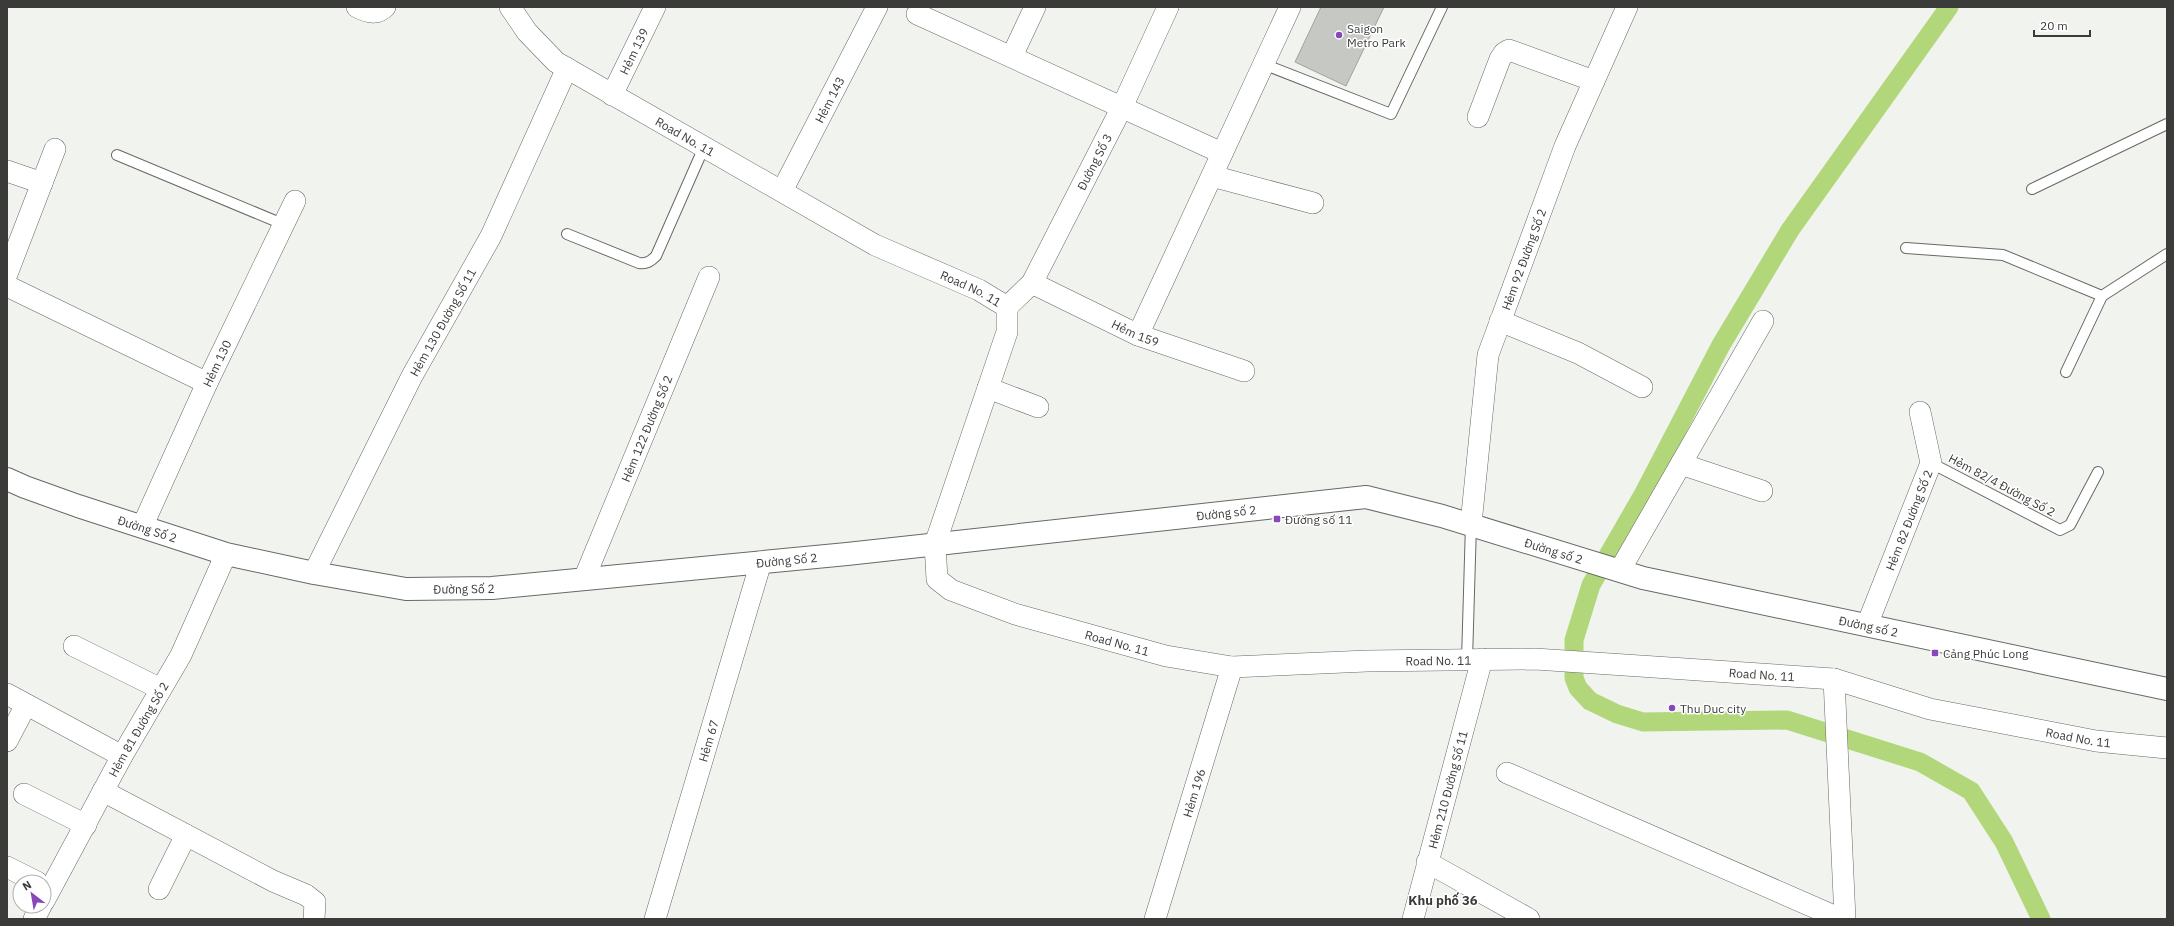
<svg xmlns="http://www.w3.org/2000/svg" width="2174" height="926" font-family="'IBM Plex Sans',sans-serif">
  <rect width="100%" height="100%" fill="#f1f4ee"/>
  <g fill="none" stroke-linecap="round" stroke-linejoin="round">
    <polyline stroke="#b1d77a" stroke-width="19" points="1949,7 1790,230 1721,345 1644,493 1591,585 1574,640 1574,678 1578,688 1590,701 1617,714 1643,722 1787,720 1920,762 1971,791 2004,842 2041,919"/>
  </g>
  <polygon fill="#c6c8c3" stroke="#a0a39e" points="1321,7 1384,7 1346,86 1295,62"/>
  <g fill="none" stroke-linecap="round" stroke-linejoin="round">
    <g stroke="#676965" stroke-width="12">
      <g id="service">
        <polyline points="1263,64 1391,114 1442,7"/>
        <polyline points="117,155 285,225"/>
        <polyline points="2032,189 2167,124"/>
        <path d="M567,234L639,263C647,264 651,261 656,256L704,147"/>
        <polyline points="1906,248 2003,255 2102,296 2167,254"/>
        <polyline points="2066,372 2102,296"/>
        <polyline points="1931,463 2060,530 2070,525 2098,472"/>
        <polyline points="1467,660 1471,524"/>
      </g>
    </g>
    <g stroke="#676965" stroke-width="22">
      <g id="minor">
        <path d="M357,7C366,12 376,16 385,7"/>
        <path id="s1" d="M510,7L527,32L556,62L875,245L979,290L1007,307V332L935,544L937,579L951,590L1015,614L1166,656L1232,667L1367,661L1535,659L1834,679L1930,709L2096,741L2167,748"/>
        <polyline points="917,14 1222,153"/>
        <polyline points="1012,56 1035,7"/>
        <path id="s2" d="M612,95L655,7"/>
        <polyline points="1478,117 1500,59 1504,53 1509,50 1594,81"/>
        <polyline points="7,171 42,183"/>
        <polyline points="1212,176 1313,203"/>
        <path id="s3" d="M782,191L877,7"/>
        <polyline points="7,274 55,149"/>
        <path id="s4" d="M1032,283L1138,335L1244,371"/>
        <polyline points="7,286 207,383"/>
        <path id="s5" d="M1007,307L1032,283L1122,107L1168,7"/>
        <polyline points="1500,321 1578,353 1642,387"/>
        <polyline points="1138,335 1290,7"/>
        <polyline points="988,388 1038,407"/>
        <polyline points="1681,464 1762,491"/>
        <path id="s6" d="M1471,524L1488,355L1565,146L1627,7"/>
        <path id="s7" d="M142,527L207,383L295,201"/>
        <polyline points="1620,570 1763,321"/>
        <path id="s8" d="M314,573L412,376L491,236L567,68"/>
        <path id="s9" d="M584,579L709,277"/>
        <path id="s10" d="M1867,625L1931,463L1920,412"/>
        <polyline points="74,646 161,689"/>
        <polyline points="1834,679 1845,919"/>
        <polyline points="7,694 122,756"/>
        <polyline points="7,741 26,705"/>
        <polyline points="1507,773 1841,919"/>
        <polyline points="103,791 273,881 306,895 315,902 314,919"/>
        <polyline points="24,794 86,825"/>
        <polyline points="1427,862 1529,919"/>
        <polyline points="7,867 37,882"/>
        <polyline points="159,889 186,835"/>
        <path id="s11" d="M44,901L122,756L181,655L226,554"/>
        <polyline points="34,919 41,906"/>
        <path id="s12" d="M655,919L761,562"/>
        <path id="s13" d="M1155,919L1232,667"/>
        <path id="s14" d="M1413,919L1482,659"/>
      </g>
    </g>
    <g stroke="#676965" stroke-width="24">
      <g id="tertiary">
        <path id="s15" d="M7,479L25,487L78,506L226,554L314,573L406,589L492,588L847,554L1366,497L1442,516L1643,578L2167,689"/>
      </g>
    </g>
    <use href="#service" stroke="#fff" stroke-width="10"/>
    <use href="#minor" stroke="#fff" stroke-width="21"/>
    <use href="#tertiary" stroke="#fff" stroke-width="22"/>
  </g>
  <g fill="#8947bc" stroke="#fff" stroke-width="1.5">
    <circle cx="1339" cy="35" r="4"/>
    <rect x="1273" y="515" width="8" height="8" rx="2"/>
    <rect x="1931" y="649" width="8" height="8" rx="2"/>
    <circle cx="1672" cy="708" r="4"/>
  </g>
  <g text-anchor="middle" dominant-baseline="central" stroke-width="3" stroke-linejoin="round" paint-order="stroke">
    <g font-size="12" fill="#3b3c3a" stroke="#fff" text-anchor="start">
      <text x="1347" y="28">Saigon<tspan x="1347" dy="14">Metro Park</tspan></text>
      <text x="1285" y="519">Đường số 11</text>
      <text x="1943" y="653">Cảng Phúc Long</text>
      <text x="1680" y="708">Thu Duc city</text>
    </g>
    <g font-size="12" fill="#3b3c3a" stroke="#fff">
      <text stroke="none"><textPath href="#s2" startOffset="49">Hẻm 139</textPath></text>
      <text stroke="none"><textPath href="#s3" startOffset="103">Hẻm 143</textPath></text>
      <text stroke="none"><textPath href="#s1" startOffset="221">Road No. 11</textPath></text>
      <text stroke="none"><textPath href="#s5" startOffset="171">Đường Số 3</textPath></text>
      <text stroke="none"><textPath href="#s6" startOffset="272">Hẻm 92 Đường Số 2</textPath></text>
      <text stroke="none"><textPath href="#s1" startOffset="545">Road No. 11</textPath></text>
      <text stroke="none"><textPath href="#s8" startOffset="282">Hẻm 130 Đường Số 11</textPath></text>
      <text stroke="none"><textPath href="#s4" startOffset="115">Hẻm 159</textPath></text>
      <text stroke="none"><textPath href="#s7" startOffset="180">Hẻm 130</textPath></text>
      <text stroke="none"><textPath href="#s9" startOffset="163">Hẻm 122 Đường Số 2</textPath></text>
      <text transform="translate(2002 485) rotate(28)">Hẻm 82/4 Đường Số 2</text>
      <text stroke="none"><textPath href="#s15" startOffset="1239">Đường số 2</textPath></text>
      <text stroke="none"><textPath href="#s10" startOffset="113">Hẻm 82 Đường Số 2</textPath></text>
      <text stroke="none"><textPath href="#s15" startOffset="149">Đường Số 2</textPath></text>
      <text stroke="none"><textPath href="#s15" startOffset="1575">Đường số 2</textPath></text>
      <text stroke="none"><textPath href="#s15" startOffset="797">Đường Số 2</textPath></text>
      <text stroke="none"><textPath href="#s15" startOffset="473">Đường Số 2</textPath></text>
      <text stroke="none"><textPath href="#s15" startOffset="1899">Đường số 2</textPath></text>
      <text stroke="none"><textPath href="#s1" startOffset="1062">Road No. 11</textPath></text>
      <text stroke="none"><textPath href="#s1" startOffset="1386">Road No. 11</textPath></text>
      <text stroke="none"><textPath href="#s1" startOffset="1710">Road No. 11</textPath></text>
      <text stroke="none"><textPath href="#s11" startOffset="196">Hẻm 81 Đường Số 2</textPath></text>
      <text stroke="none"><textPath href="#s1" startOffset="2034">Road No. 11</textPath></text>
      <text stroke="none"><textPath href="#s12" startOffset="186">Hẻm 67</textPath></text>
      <text stroke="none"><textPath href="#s14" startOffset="134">Hẻm 210 Đường Số 11</textPath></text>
      <text stroke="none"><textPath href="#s13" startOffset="132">Hẻm 196</textPath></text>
    </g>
    <g font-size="13" font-weight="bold" fill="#3b3c3a" stroke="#fff">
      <text x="1443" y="900">Khu phố 36</text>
    </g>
  </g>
  <rect width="2174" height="926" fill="none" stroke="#3b3c3a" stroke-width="16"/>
  <g transform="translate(32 894) rotate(329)"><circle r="19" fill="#ffffff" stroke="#b1b1b0"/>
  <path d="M0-3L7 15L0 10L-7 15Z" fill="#8947bc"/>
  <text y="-6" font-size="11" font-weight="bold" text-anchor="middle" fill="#3b3c3a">N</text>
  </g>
  <path d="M2034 30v6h56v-6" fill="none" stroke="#3b3c3a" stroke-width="2"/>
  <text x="2040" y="30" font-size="12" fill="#3b3c3a" stroke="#ffffff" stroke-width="3" paint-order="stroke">20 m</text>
</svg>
